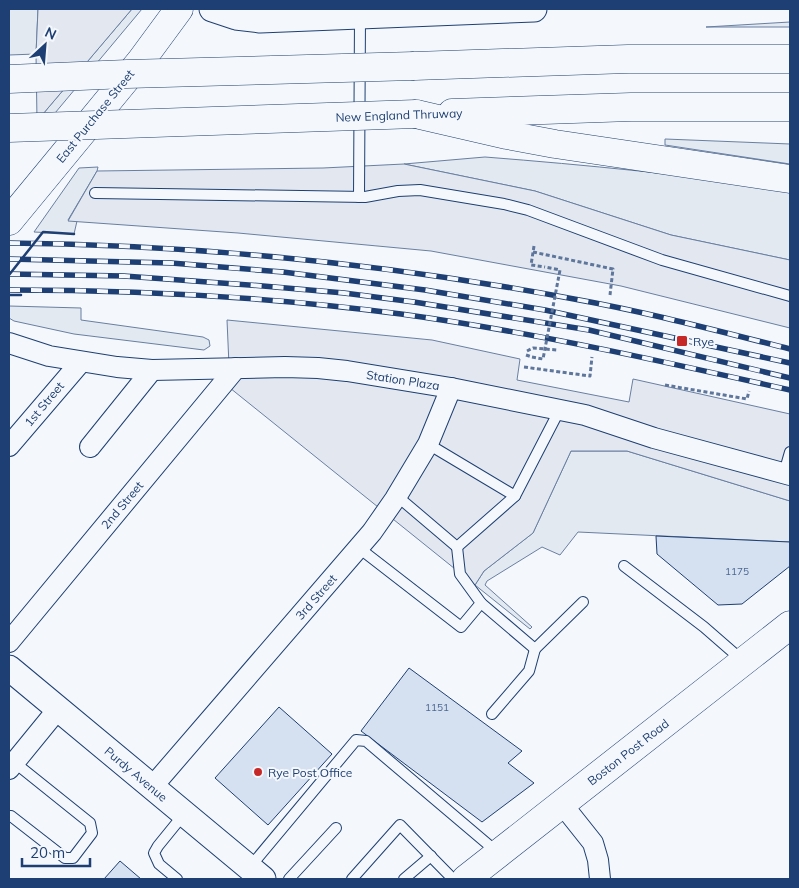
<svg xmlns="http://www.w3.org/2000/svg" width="799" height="888" font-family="Mulish,sans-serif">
  <rect width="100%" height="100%" fill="#f4f7fb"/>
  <g fill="#e3e9f0" stroke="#687fa3">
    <polygon points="9,9 38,9 36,54 9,55"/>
    <polygon points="132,9 142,9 50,119 37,121"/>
    <polygon points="790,22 790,27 706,27"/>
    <polygon points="665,139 790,144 790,164 665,145"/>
    <path d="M485,157C587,165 689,175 790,190V260L671,235L535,191L404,164Z"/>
    <polygon points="98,167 97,171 68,220 77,221 74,234 34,232 79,168"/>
    <polygon points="9,306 81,308 81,320 203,337 209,340 210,346 204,350 74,334 14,321 9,318"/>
    <polygon points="571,451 627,451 790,501 790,542 578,532 560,555 542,547 487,581 485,585 532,627 530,629 475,585 484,571 533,533"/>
  </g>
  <g fill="#e3e8f0" stroke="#687fa3">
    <polygon points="38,9 132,9 37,121 36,54"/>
    <polygon points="404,164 535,191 671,235 790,260 790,328 621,286 431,251 238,233 68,221 97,171 323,168"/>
    <polygon points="227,320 432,340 520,359 517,380 629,402 633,379 790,414 790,501 627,451 571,451 533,533 484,571 475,585 230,388"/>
  </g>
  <g fill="#d5e0f0" stroke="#1d3f73">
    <polygon points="656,536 790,542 790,566 742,604 718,605 657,554"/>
    <polygon points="409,668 522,751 508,763 534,783 482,822 361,731"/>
    <polygon points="279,707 332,754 268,825 215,778"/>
    <polygon points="120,861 141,879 104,879"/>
  </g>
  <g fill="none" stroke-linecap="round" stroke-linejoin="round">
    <g stroke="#1d3f73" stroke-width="12">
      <g id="service">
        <polyline points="95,193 365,197 398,191 420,190 504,204 528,210 662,260 790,296"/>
        <polyline points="359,197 360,17"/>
        <polyline points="428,444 515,496"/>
        <polyline points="784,473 790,452"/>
        <polyline points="397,496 457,547 515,496 560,409"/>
        <polyline points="359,548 461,627 481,603 460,574 457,547"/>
        <polyline points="624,566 704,627 743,661"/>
        <polyline points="481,603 535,649 583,602"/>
        <polyline points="492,714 529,671 535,649"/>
        <polyline points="11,816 65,858 73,858 92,833 90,823 14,762"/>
        <polyline points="250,867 356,740 366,741 497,852"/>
        <polyline points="177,879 159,864 154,853 158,846 184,814"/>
        <polyline points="289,879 336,828"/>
        <polyline points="352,879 400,825 453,879"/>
        <polyline points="404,879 431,856"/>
      </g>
    </g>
    <g stroke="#1d3f73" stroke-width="22">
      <g id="minor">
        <polyline points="9,343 49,356 117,367 152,370 285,367 318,368 347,371 451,388 585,415 654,438 790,475"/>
        <polyline points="9,446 80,363"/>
        <polyline points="90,447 152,370"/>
        <polyline points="9,642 236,368"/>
        <polyline points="9,769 58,709"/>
        <polyline points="152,787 372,532 395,499 428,444 451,388"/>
        <polyline points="562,804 593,843 598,860 600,879"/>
      </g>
    </g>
    <g stroke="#1d3f73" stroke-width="27">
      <g id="tertiary">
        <polyline points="212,9 236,17 260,20 534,9"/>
        <polyline points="9,668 263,879"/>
      </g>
    </g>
    <g stroke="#1d3f73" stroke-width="29">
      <polyline id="secondary" points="9,221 140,62 179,9"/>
    </g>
    <g stroke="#1d3f73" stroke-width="29">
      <polyline id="primary" points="466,879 790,625"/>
    </g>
    <g stroke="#1d3f73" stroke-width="29">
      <g id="motorway">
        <polyline points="414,66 628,59 790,59"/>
        <polyline points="452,113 631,107 790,107"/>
        <polyline points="416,114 507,135 555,144 790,179"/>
      </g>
    </g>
    <g stroke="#5e769c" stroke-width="3" stroke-dasharray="4 2.5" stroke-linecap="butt">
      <polyline points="534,246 531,265 545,267"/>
      <polyline points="533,252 613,269 610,295"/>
      <polyline points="527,351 533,348 557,350"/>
      <polyline points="526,355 532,357"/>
      <polyline points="524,367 590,376 592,357"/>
      <polyline points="665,385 747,399 749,391"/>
    </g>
    <use href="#service" stroke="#f4f7fb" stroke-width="10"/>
    <use href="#minor" stroke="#f4f7fb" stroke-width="20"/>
    <use href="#tertiary" stroke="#f4f7fb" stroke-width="25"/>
    <use href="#secondary" stroke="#f4f7fb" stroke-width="28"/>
    <use href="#primary" stroke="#f4f7fb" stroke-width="28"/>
    <use href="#motorway" stroke="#f4f7fb" stroke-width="28"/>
    <g stroke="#1d3f73" stroke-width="5.5">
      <g id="rail">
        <path d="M9,243C197,245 388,264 574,299C647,312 718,331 790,349"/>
        <polyline points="9,259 171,263 283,272 425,290 545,310 790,363"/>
        <polyline points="9,274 124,276 263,286 344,293 414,302 589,330 790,378"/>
        <path d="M9,290C140,290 271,297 401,314C532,332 661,361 790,390"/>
      </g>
    </g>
    <use href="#rail" stroke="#f4f7fb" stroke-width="4" stroke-dasharray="11" stroke-linecap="butt"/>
    <g stroke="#1d3f73" stroke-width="29" stroke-linecap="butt">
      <g id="motorway-bridge">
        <polyline points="9,79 127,74 414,66"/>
        <polyline points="9,128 416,114"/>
      </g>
    </g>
    <polyline stroke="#5e769c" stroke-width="3" stroke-dasharray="4 2.5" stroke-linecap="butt" points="532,357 543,359 560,270 545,267"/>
    <use href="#motorway-bridge" stroke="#f4f7fb" stroke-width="28"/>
    <g stroke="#1d3f73" stroke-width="2.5">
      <polyline points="9,275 43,232 74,234"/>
      <polyline points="9,295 21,295"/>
    </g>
  </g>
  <g fill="#c62828" stroke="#f4f7fb" stroke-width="2">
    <rect x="676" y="335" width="12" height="12" rx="2.5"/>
    <circle cx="258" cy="772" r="5"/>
  </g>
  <g text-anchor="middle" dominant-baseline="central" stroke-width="4" stroke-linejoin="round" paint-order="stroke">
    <g font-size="10" fill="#4b6792">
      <text x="737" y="571">1175</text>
      <text x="437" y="707">1151</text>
    </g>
    <g font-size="12" fill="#1d3f73" stroke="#f4f7fb">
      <text transform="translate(399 115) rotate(-2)">New England Thruway</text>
      <text transform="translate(95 116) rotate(-51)">East Purchase Street</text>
      <text transform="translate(403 380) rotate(9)">Station Plaza</text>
      <text transform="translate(44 404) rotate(-50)">1st Street</text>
      <text transform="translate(122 505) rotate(-50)">2nd Street</text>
      <text transform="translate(316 597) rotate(-49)">3rd Street</text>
      <text transform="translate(628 752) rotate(-38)">Boston Post Road</text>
      <text transform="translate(136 774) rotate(40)">Purdy Avenue</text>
    </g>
    <g font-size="12" fill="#1d3f73" stroke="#f4f7fb" text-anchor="start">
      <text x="693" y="341">Rye</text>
      <text x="268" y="772">Rye Post Office</text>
    </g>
  </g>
  <rect width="799" height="888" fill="none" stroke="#1d3f73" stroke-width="20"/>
  <g transform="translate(45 45) rotate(26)" stroke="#f4f7fb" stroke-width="4" paint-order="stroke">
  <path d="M0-4L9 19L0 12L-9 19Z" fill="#1d3f73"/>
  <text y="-8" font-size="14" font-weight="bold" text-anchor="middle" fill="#1d3f73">N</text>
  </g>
  <path d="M22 858v8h68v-8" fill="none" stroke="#1d3f73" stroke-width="2.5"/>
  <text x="30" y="858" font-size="15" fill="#1d3f73" stroke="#f4f7fb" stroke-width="4" paint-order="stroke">20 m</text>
</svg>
